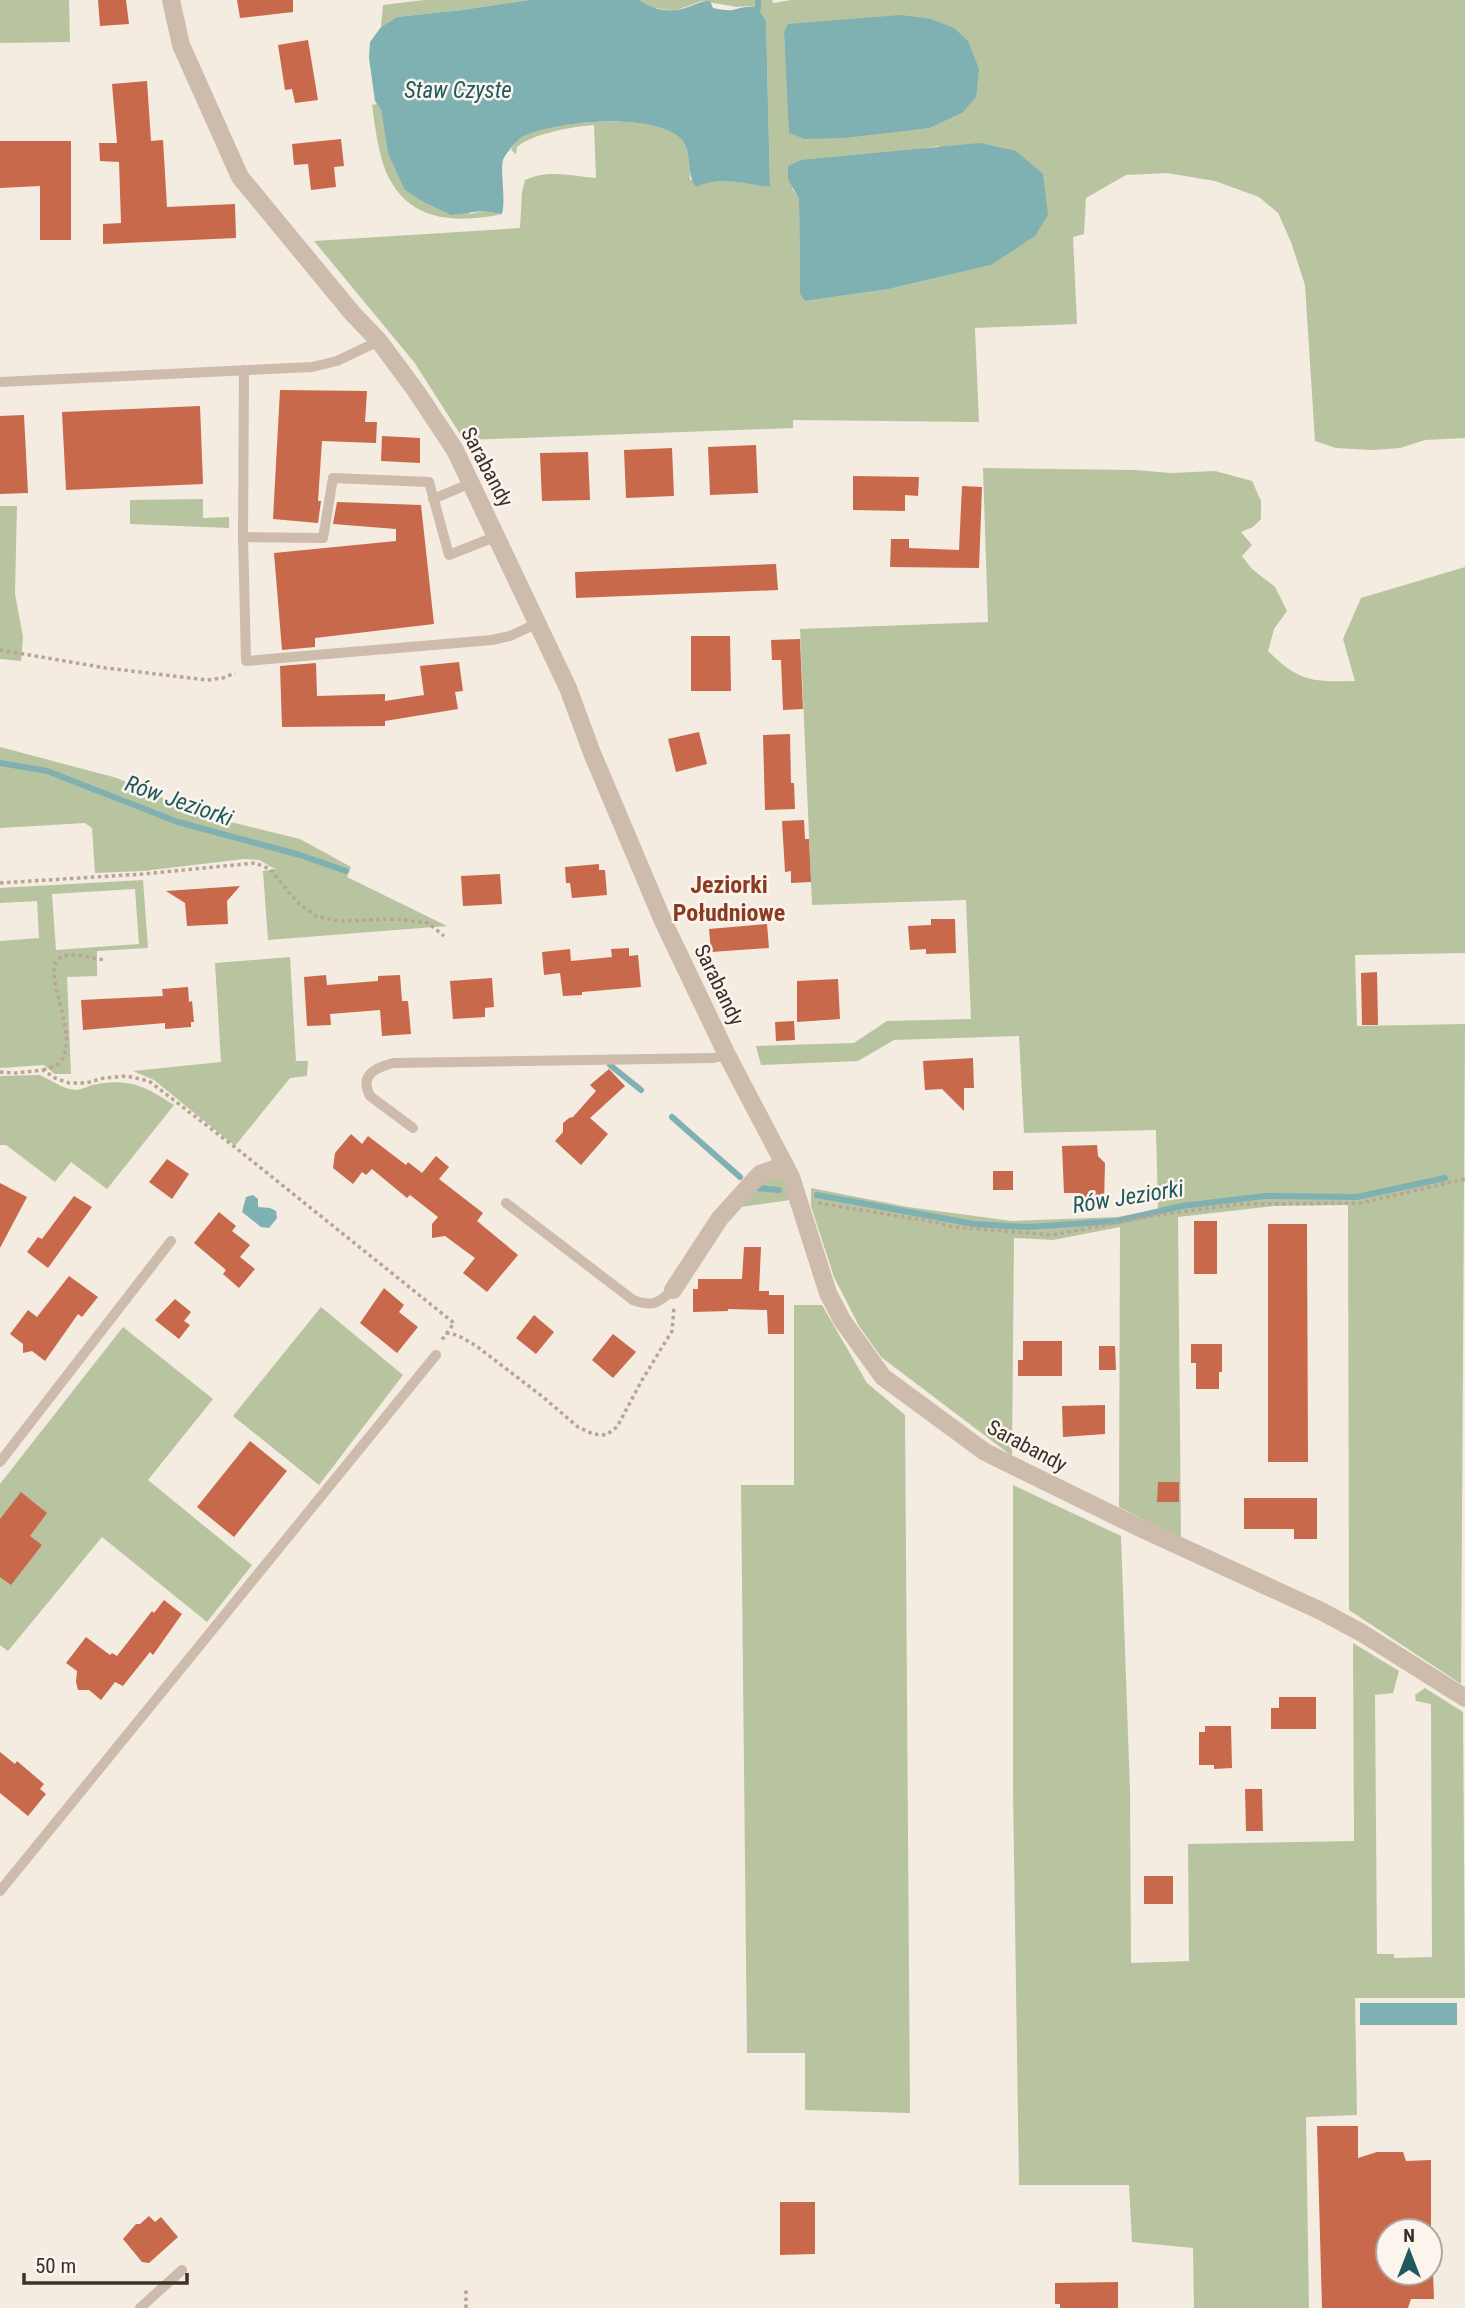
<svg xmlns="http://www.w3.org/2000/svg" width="1465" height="2308" font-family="'Roboto Condensed',sans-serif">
  <rect width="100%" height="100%" fill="#f4ebe1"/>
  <g fill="#b8c4a0" fill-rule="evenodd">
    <polygon points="0,0 69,0 70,42 0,43"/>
    <polygon points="424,0 529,0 462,10 397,17 381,27 383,5"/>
    <path d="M639,0H772L773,3L791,0H1465V438L1425,440L1400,448L1373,450L1336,448L1315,441L1305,285L1291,242L1278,213L1259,197L1215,181L1167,173L1126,175L1086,198L1084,234L1073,237L1077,324L975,328L979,422L793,420V428L464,440L414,362L314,241L520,228L522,192L525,180C549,169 571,176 596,178L594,125C571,127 534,133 517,147L516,154L511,150C513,146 517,141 521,138C544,120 636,118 664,127C669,129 677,134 681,139C690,150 690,166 690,180L733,181L770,187L766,21L758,8L749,6L737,7L702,1L674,11L650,7ZM784,33L962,113L930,128L804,139L790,133ZM938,146L991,265L889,289L805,301L800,294L799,199L792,188L908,151Z"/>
    <path d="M377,104L381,110L388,154L404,189L471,214L483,211L502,214C459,223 412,223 389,178C379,159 375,127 372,105Z"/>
    <path d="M983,468L1135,470L1171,473L1215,471L1252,481L1261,501V519L1253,527L1241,532L1252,545L1242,556L1252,569L1275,587L1287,611L1274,629L1268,651C1299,682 1313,682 1355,681L1343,639L1361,598L1465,567V953L1355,955L1357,1026L1465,1024L1461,1684L1349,1610L1348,1205L1274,1206L1178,1217L1181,1539L1119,1507L1120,1227L1053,1240L1014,1238L1012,1456L881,1357L859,1326L834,1277L811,1206V1188L908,1207L1012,1221L1118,1217L1158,1209L1156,1130L1024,1133L1019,1036L894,1040L858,1061L761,1065L756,1046L854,1043L887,1021L971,1019L966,900L812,905L800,629L988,622Z"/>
    <polygon points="203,499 203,518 229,517 229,528 130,524 130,500"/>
    <polygon points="0,506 17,506 15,594 23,637 21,661 0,659"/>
    <polygon points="0,747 117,778 190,810 223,820 300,839 351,867 347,877 447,926 268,940 263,871 275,869 259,860 244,859 143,871 95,873 92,828 85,823 0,828"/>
    <path d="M143,880L148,948L97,951V976L67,977L71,1074H55L44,1065L0,1068V941L39,938L37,901L0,903V888ZM135,889L139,944L56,950L52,894Z"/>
    <polygon points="290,957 296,1061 308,1061 307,1076 290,1078 235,1146 154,1080 133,1071 221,1062 215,963"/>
    <path d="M40,1075C50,1080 64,1089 75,1090C82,1090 90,1085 97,1084C131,1078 146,1087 174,1105L107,1189L71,1162L55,1182L6,1145H0V1076Z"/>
    <polygon points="782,1176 790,1200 740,1207 763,1178"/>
    <polygon points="794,1305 822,1305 867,1383 905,1415 910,2113 805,2110 805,2053 747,2053 741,1485 794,1485"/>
    <polygon points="321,1307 403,1375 319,1485 233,1416"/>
    <polygon points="123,1327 213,1399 148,1480 252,1565 207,1622 102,1537 8,1651 0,1645 0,1484"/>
    <polygon points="1013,1485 1121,1536 1130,1791 1131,1963 1189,1961 1188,1844 1354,1841 1353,1643 1399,1671 1393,1693 1375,1695 1377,1954 1394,1954 1394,1958 1432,1957 1431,1704 1416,1701 1415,1695 1425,1688 1463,1712 1465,1998 1355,1998 1357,2115 1306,2117 1309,2308 1194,2308 1193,2248 1132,2242 1129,2185 1019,2185 1013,1790"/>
  </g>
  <g fill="#7fb0b2">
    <path d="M529,0H639C654,10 671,14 688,7C697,4 701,1 710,1L713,8C719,9 727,11 732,10C742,8 747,5 758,8L766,21L770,187C744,184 720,175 696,187C685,173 694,152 680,138C654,112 555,121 524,136C519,138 505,154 503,160C500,172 506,198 502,214L483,211L451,215L422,201L404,189L388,154L381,110L375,101L369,58L370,42L381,27L397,17L462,10Z"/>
    <polygon points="901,15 931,19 954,28 968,41 979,69 976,97 962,113 930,128 844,138 804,139 789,133 784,33 788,24"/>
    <polygon points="980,143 1016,151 1043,174 1048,215 1035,236 991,265 889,289 805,301 800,294 799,199 788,179 788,166 801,160"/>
    <polygon points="253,1195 258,1199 258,1207 270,1208 276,1211 277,1218 269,1228 261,1227 242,1212 246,1197"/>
    <rect x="1360" y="2003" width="97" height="22"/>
  </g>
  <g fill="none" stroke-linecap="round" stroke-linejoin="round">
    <g stroke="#7fb0b2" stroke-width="6">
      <polyline points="758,8 758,0"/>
      <polyline points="0,763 47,771 178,822 300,855 346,871"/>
      <polyline points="610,1065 641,1090"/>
      <polyline points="672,1117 740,1177"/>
      <polyline points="757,1188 779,1190"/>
      <polyline points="817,1195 974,1224 1028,1227 1117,1221 1182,1206 1265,1196 1357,1197 1445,1178"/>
    </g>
  </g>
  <g fill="#c8694b">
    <polygon points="98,0 126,0 129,24 100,26"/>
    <polygon points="237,0 293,0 293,12 240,18"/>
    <polygon points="308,40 318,100 295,103 292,89 285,90 278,45"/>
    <polygon points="147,81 151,141 163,140 167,207 235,204 236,238 103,244 103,224 121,223 119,162 100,161 99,143 117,143 112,84"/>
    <polygon points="341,139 344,166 334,167 336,187 311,190 308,164 294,165 292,144"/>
    <polygon points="0,141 71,141 71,240 40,240 40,186 0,188"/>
    <polygon points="280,390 367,391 365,422 377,422 376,443 322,441 318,501 321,501 318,523 273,519"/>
    <polygon points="200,406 203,484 66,490 62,412"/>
    <polygon points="24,415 28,493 0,494 0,416"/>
    <polygon points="382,436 420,438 420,463 381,461"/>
    <polygon points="756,445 758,493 710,495 708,447"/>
    <polygon points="672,448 674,496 626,498 624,450"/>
    <polygon points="588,452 590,500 542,501 540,453"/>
    <polygon points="853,476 919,477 918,496 905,495 905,511 853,510"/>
    <polygon points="962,486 982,487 979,568 890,567 891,539 909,539 909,548 959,550"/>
    <polygon points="337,502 421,505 434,624 315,638 315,647 282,650 274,553 396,541 396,529 333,524"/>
    <polygon points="776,564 778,590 576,598 575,572"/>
    <polygon points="691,636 730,636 731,691 691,691"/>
    <polygon points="800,639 803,709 783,710 781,660 772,660 771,640"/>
    <polygon points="459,662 463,691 455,692 458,709 385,721 385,726 282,727 280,666 316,663 317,696 385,694 385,701 424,695 420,666"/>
    <polygon points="699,732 707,764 676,772 668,739"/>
    <polygon points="790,734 791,783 794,783 795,809 765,810 763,735"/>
    <polygon points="804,820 805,839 809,839 811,882 791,883 791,871 785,872 782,821"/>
    <polygon points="599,864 599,870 605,870 607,895 572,898 570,883 566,883 565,867"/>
    <polygon points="500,874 502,904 463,906 461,876"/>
    <polygon points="240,886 227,901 228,924 187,926 185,903 166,891"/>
    <polygon points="931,919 955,919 956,953 926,954 926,949 910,950 908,926 931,925"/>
    <polygon points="767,924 769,948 711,952 709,929"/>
    <polygon points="629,948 629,956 638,955 641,987 582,992 582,995 563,996 560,973 544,975 542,952 570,949 571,961 612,957 611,949"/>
    <polygon points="1377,972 1378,1025 1362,1025 1361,973"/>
    <polygon points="326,975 327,985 378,981 378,976 400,975 402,1001 408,1001 411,1034 382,1036 380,1010 330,1014 331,1025 307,1026 304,977"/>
    <polygon points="492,978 494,1007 485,1008 485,1017 453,1019 450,981"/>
    <polygon points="838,979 840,1019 797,1022 797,981"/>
    <polygon points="188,987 189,1002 192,1001 194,1022 191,1022 191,1027 165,1029 165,1023 83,1030 81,1000 163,996 162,989"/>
    <polygon points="794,1021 795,1040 776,1041 775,1022"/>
    <polygon points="973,1058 974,1088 964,1088 964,1111 942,1089 925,1090 923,1061"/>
    <polygon points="609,1069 625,1086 590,1118 608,1134 581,1165 555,1141 563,1132 563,1123 569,1118 573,1117 596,1091 590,1085"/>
    <polygon points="351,1134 362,1144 368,1136 406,1165 408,1162 422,1173 436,1156 449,1167 439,1179 483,1213 477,1221 518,1255 487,1292 463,1273 475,1258 445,1236 432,1238 432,1224 438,1217 410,1195 407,1198 372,1169 366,1175 362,1172 353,1184 333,1168 335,1153"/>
    <polygon points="1097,1145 1098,1156 1105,1163 1104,1203 1081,1204 1080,1193 1064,1193 1062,1146"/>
    <polygon points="167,1159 189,1174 172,1199 149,1182"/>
    <rect x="993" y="1171" width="20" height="19"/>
    <polygon points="0,1183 27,1197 0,1248"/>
    <polygon points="74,1196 92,1207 48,1268 27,1252 38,1237 42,1239"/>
    <polygon points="219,1212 236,1226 232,1231 250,1245 240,1257 255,1269 239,1288 223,1274 226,1270 194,1243"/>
    <rect x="1194" y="1221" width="23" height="53"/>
    <polygon points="1268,1224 1307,1224 1308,1462 1268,1462"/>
    <polygon points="744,1247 761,1247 759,1291 769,1291 769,1295 784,1295 784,1334 768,1334 767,1310 728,1309 728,1311 693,1312 693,1289 698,1289 698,1279 742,1279"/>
    <polygon points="69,1276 98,1297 82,1317 78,1314 45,1361 32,1351 23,1353 23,1344 10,1334 28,1310 37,1317"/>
    <polygon points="384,1288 404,1305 399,1312 418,1327 397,1353 360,1323"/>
    <polygon points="175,1299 191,1312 184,1321 190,1325 179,1339 155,1320"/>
    <polygon points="534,1315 554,1332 536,1354 516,1338"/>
    <polygon points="613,1334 636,1352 613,1378 592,1360"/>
    <polygon points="1023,1341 1062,1341 1062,1376 1018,1376 1018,1360 1023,1360"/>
    <polygon points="1191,1344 1222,1344 1222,1372 1219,1372 1219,1389 1196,1389 1196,1363 1191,1363"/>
    <polygon points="1099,1346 1115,1346 1116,1370 1099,1370"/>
    <polygon points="1105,1405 1105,1434 1063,1437 1062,1406"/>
    <polygon points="250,1441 287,1471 234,1537 197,1507"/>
    <polygon points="1158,1482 1179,1482 1179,1502 1157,1502"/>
    <polygon points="21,1492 47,1513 30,1536 42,1545 11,1585 0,1577 0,1519"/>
    <polygon points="1244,1498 1317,1498 1317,1539 1294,1539 1294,1529 1244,1529"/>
    <polygon points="164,1600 182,1614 153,1655 150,1652 123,1686 115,1682 101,1700 89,1690 78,1690 76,1682 77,1671 66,1663 86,1637 110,1655 112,1653 117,1656 152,1611 154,1613"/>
    <polygon points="1279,1697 1316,1697 1316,1729 1271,1729 1271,1708 1279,1708"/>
    <polygon points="1205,1726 1231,1726 1232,1768 1214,1769 1214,1765 1199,1765 1199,1732 1205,1732"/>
    <polygon points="0,1752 15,1764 17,1761 44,1784 40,1789 46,1794 28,1816 0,1793"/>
    <polygon points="1245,1789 1262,1789 1263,1831 1246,1831"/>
    <rect x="1144" y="1876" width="29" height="28"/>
    <polygon points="1317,2126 1358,2126 1358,2158 1377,2152 1403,2152 1406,2161 1431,2160 1431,2231 1388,2231 1388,2273 1433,2273 1434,2299 1411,2299 1408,2308 1322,2308"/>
    <polygon points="780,2202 815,2202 815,2254 780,2255"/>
    <polygon points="149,2216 155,2222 161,2217 178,2237 149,2263 142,2262 123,2239 136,2224 140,2224"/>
    <polygon points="1118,2282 1118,2308 1060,2308 1060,2304 1055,2304 1055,2283"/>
  </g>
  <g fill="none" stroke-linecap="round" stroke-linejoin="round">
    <g stroke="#b9a596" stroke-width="3.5" stroke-dasharray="3.5 3.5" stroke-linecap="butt">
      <polyline points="0,650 106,668 207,680 223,678 235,673"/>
      <polyline points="0,883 143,874 255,863 270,869 299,904 316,916 339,921 396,919 428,923 444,936"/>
      <path d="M43,1070C48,1068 54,1067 58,1064C85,1041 37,969 61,957C73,952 92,958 104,960"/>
      <polyline points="0,1072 16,1073 43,1070 55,1078 69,1083 86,1083 104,1078 126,1076 149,1081 236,1148 454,1323 441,1341"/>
      <polyline points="818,1203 935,1222 954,1227 1053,1235 1157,1215 1241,1204 1360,1203 1465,1179"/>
      <polyline points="446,1333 457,1335 475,1345 543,1397 578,1427 593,1434 606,1435 617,1427 642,1380 672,1331 674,1308"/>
      <polyline points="466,2308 466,2288"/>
    </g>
    <g stroke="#cdbbac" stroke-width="10">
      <polyline points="244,370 243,537 246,661 492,640 510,636 538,623"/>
      <polyline points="0,382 312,367 337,361 379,341"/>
      <polyline points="433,499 471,483"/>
      <polyline points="243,537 323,538 333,478 429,482 449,555 497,536"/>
      <path d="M413,1128L370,1096C359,1075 375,1068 393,1063L714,1058L727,1055"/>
      <path d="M506,1203L633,1300C653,1307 657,1304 673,1290"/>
      <polyline points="0,1462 171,1241"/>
      <polyline points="0,1891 436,1355"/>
      <polyline points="140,2308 182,2270"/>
    </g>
    <g stroke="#cdbbac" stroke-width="18">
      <polyline points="171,0 181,45 240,177 353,314 379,341 416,391 455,450 568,688 592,753 663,921 727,1055 791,1177 828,1293 842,1320 883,1377 985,1452 1136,1526 1321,1611 1362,1633 1465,1698"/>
      <polyline points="673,1290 720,1218 760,1174 785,1165"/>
    </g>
  </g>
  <g text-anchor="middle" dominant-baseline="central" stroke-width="5" stroke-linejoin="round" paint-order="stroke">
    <g font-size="21" fill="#3b302b" stroke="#fbf5ee">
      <text transform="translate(487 467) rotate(62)">Sarabandy</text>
      <text transform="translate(719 985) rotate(64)">Sarabandy</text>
      <text transform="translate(1027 1446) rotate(28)">Sarabandy</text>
    </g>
    <g font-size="23" font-style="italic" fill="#1f5a5e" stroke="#fbf5ee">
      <text x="458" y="90">Staw Czyste</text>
      <text transform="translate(179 801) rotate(19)">Rów Jeziorki</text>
      <text transform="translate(1128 1197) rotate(-9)">Rów Jeziorki</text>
    </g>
    <g font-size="24" font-weight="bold" fill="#8c3b22" stroke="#fbf5ee">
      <text x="729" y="885">Jeziorki<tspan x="729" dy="28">Południowe</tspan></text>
    </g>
  </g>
  <g transform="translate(1409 2252)"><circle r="33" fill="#fbf5ee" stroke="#aea6a0" stroke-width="2"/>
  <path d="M0-5L12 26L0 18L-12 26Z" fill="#1f5a5e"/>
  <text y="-10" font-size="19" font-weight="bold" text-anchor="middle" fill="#3b302b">N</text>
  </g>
  <path d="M24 2273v10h163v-10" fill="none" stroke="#3b302b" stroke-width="3.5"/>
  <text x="35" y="2273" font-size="21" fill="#3b302b" stroke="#fbf5ee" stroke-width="5" paint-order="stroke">50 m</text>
</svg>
